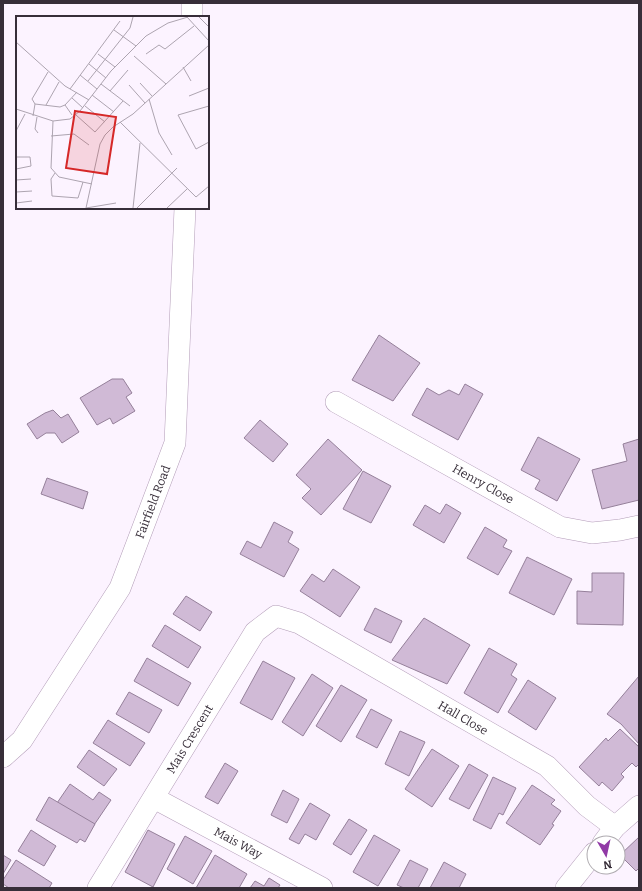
<svg xmlns="http://www.w3.org/2000/svg" width="642" height="891" font-family="Bitter,serif">
  <rect width="100%" height="100%" fill="#fcf3ff"/>
  <g fill="#d0bad6" stroke="#95809a">
    <polygon points="379,335 420,363 393,401 352,380"/>
    <polygon points="112,379 123,379 132,393 126,397 135,411 113,424 110,418 97,425 80,398"/>
    <polygon points="465,384 483,394 458,440 412,415 427,388 439,395 449,390 459,395"/>
    <polygon points="53,410 61,418 68,414 79,432 62,443 55,433 46,433 37,439 27,424 45,413"/>
    <polygon points="260,420 288,444 273,462 244,438"/>
    <polygon points="538,437 580,459 557,501 535,489 540,480 521,470"/>
    <polygon points="328,439 362,470 321,515 302,498 311,489 296,475"/>
    <polygon points="639,439 639,500 602,509 592,470 627,461 623,444"/>
    <polygon points="363,471 391,486 371,523 343,509"/>
    <polygon points="47,478 88,492 83,509 41,494"/>
    <polygon points="446,504 461,513 444,543 413,525 425,505 440,514"/>
    <polygon points="274,522 293,532 288,542 299,549 284,577 240,554 247,541 261,548"/>
    <polygon points="485,527 507,540 503,547 512,551 498,575 467,558"/>
    <polygon points="527,557 572,579 554,615 509,593"/>
    <polygon points="333,569 360,587 340,617 300,591 312,574 324,582"/>
    <polygon points="592,573 624,573 623,625 577,624 577,591 592,592"/>
    <polygon points="186,596 212,612 200,631 173,614"/>
    <polygon points="375,608 402,621 391,643 364,630"/>
    <polygon points="424,618 470,645 447,684 392,660"/>
    <polygon points="165,625 201,647 188,668 152,646"/>
    <polygon points="489,648 517,664 511,675 517,679 498,713 464,693"/>
    <polygon points="147,658 191,683 178,706 134,681"/>
    <polygon points="263,661 295,678 272,720 240,703"/>
    <polygon points="312,674 333,688 303,736 282,722"/>
    <polygon points="639,676 639,744 621,724 607,714"/>
    <polygon points="528,680 556,698 536,730 508,712"/>
    <polygon points="341,685 367,700 341,742 316,726"/>
    <polygon points="129,692 162,710 149,733 116,714"/>
    <polygon points="371,709 392,720 377,748 356,737"/>
    <polygon points="108,720 145,743 130,766 93,743"/>
    <polygon points="620,729 639,747 639,764 636,767 632,763 621,774 624,777 612,791 602,782 599,786 579,767 606,738 608,741"/>
    <polygon points="400,731 425,742 409,776 385,764"/>
    <polygon points="432,749 459,766 432,807 405,789"/>
    <polygon points="89,750 117,769 104,786 77,767"/>
    <polygon points="225,763 238,771 218,804 205,797"/>
    <polygon points="469,764 488,775 469,809 449,799"/>
    <polygon points="493,777 516,788 503,815 499,813 491,829 473,820"/>
    <polygon points="70,784 93,800 99,792 111,800 92,828 57,803"/>
    <polygon points="532,785 555,800 551,804 561,811 552,824 554,825 540,845 506,823"/>
    <polygon points="283,790 299,799 287,823 271,815"/>
    <polygon points="49,797 95,824 85,842 80,839 77,843 36,820"/>
    <polygon points="310,803 330,815 316,840 305,834 299,844 289,839"/>
    <polygon points="349,819 367,830 351,855 333,844"/>
    <polygon points="31,830 56,846 44,866 18,851"/>
    <polygon points="148,830 175,844 153,887 125,872"/>
    <polygon points="374,835 400,850 378,886 353,872"/>
    <polygon points="185,836 212,851 193,884 167,869"/>
    <polygon points="639,837 639,868 636,871 620,855"/>
    <polygon points="3,855 11,860 3,874"/>
    <polygon points="215,855 247,874 239,888 196,888"/>
    <polygon points="16,860 52,883 49,888 9,888 3,884 3,880"/>
    <polygon points="410,860 428,869 418,888 404,888 397,885"/>
    <polygon points="444,862 466,874 459,888 430,888"/>
    <polygon points="269,878 280,885 278,888 250,888 255,881 264,886"/>
  </g>
  <g fill="none" stroke-linecap="round" stroke-linejoin="round">
    <g stroke="#b39db8" stroke-width="22">
      <g id="minor">
        <polyline points="192,17 192,3"/>
        <polyline points="336,402 560,527 592,533 620,530 639,526"/>
        <polyline points="3,757 22,740 120,588 175,443 185,208"/>
        <polyline points="154,798 322,888"/>
        <polyline points="603,843 615,827 639,806"/>
        <polyline points="98,888 255,632 276,616 299,623 547,766 587,806 615,827"/>
        <polyline points="566,888 594,853"/>
      </g>
    </g>
    <use href="#minor" stroke="#fff" stroke-width="21"/>
  </g>
  <g text-anchor="middle" dominant-baseline="central" stroke-width="3" stroke-linejoin="round" paint-order="stroke">
    <g font-size="12" fill="#372e39" stroke="#fff">
      <text transform="translate(483 484) rotate(29)">Henry Close</text>
      <text transform="translate(153 502) rotate(-69)">Fairfield Road</text>
      <text transform="translate(463 718) rotate(30)">Hall Close</text>
      <text transform="translate(190 739) rotate(-59)">Mais Crescent</text>
      <text transform="translate(238 843) rotate(28)">Mais Way</text>
    </g>
  </g>
  <g transform="translate(16 16)">
    <rect width="193" height="193" fill="#fcf3ff"/>
    <path fill="none" stroke="#ada4b0" stroke-width="1" d="M171,1L193,25M183,1L193,11M98,14L120,30M0,26L49,70L73,84M82,38L99,51M130,38L143,29L149,33L178,10M118,40L150,68M73,48L90,62M167,51L175,65M64,59L81,73M72,65L114,12L117,1M124,67L136,80M85,68L114,90M113,69L129,87M54,73L104,5M94,75L112,54M76,79L98,96M173,80L193,72M56,82L67,92M133,83L143,117L156,139M19,88L44,91L49,89L61,76M19,88L16,83L32,56M30,89L43,66M49,89L56,99M69,90L89,106M193,90L162,99L180,133L193,126M0,93L37,105L54,103L64,95L95,55L130,20L152,7L172,1M60,99L79,116L107,85M17,100L19,88M21,101L19,113L22,117M37,105L35,152L43,161L76,168M104,106L180,181L193,170M0,115L9,98M35,120L58,118L73,129M0,141H14L15,150L0,153M39,157L35,163L36,180L62,182L67,166M0,164L15,163M0,176L16,175M0,187L16,185M70,192L84,128L89,119L97,111L117,98L193,29M70,192L100,187M117,192L124,127M121,192L161,152M151,192L171,173"/>
    <path fill="#d62828" fill-opacity="0.15" stroke="#d62828" stroke-width="2" d="M59,95L100,101L91,158L50,152Z"/>
    <rect width="193" height="193" fill="none" stroke="#372e39" stroke-width="2"/>
  </g>
  <rect width="642" height="891" fill="none" stroke="#372e39" stroke-width="8"/>
  <g transform="translate(606 855) rotate(171)"><circle r="19" fill="#ffffff" stroke="#afabb0"/>
  <path d="M0-3L7 15L0 10L-7 15Z" fill="#913aa6"/>
  <text y="-6" font-size="11" font-weight="bold" text-anchor="middle" fill="#372e39">N</text>
  </g>
</svg>
